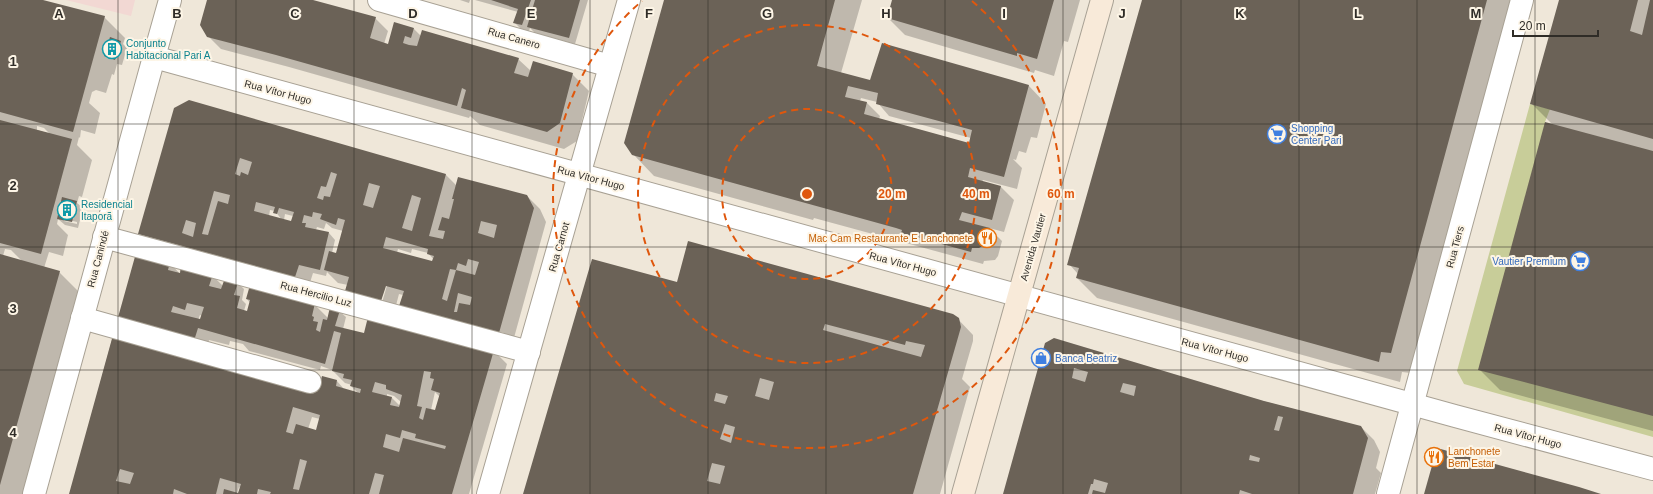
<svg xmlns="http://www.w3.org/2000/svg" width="1653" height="494" font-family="Helvetica,sans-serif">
  <rect width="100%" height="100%" fill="#efe7d9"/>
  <polygon fill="#f2d8d3" points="66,0 135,0 131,16"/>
  <polygon fill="#c8cd99" points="1530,104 1550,109 1545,122 1653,416 1653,437 1464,384 1457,371"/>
  <g fill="#0003" fill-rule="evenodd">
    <path d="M0,0H39L104,17L125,38L123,44L127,48L122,65L117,64L114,75L112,74L106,93L96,90L92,92L89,103L100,113L95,134L81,130L80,138L79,137L77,145L92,160L82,197L79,196L77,203L83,208L78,228L65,225L58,219L57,224L68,235L63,256L49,252L44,268L59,272L80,293L24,494H0ZM37,126L44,128L50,134L37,130ZM64,219L77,222V224L64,221ZM5,249L11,250L23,262L3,256Z"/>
    <polygon points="208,0 310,0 375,18 388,31 384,44 388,45 414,29 421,36 518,59 531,71 572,74 589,91 577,141 564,149 480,125 470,116 469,118 289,67 221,49 208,36"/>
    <polygon points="460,0 470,0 469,3"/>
    <polygon points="475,0 588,0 575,44 535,33 530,28 529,31 521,29 515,23 518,12"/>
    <path d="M665,0H862L841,73L874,82L882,44L1029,86L1046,104L1037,138L1031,137L1026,153L1019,151L1016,160L1013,159L1022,168L1017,189L983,180L982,182L1001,187L1014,200L1004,232L989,228L1002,241L998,256L995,260L984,261L983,264L814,218L813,220L654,176L633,154ZM861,98L877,102L889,116L971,138L970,144L879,119L880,116L867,103L860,101Z"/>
    <polygon points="893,0 1080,0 1068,42 1064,41 1054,76 1035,70 1034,73 905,35 888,18"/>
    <polygon points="1143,0 1513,0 1411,373 1402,372 1400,382 1097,298 1077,278 1078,274 1069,264"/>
    <polygon points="1560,0 1653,0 1653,431 1500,390 1480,370 1554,126 1531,103"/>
    <path d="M189,101L446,175L456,185L458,178L527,196L540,209L546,222L512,345L413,319L400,306L403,295L399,294L394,313L359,304L346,291L348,285L338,283L327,272L326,276L313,273L308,289L152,246L139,233L175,109ZM336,209L345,212L344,214L336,211ZM270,210L275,211L282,220L269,216ZM285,214L293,216L292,222L284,220ZM326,223L332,228L343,231L337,254L332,253L335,240L329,233L316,230L317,227L324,229ZM377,235L385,237V239L377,237ZM398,249L411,253L412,249L428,253L434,260L433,263L397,253ZM393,257L395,258L381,306H379ZM469,324L504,333V335L469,326Z"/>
    <path d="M170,263L180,274L212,275L223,286L237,282L244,289L242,300L246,304L244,311L248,312L250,303L247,299L314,304L328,318L339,311L346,317L343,329L364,334L494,351L507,364L469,494H239L241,489L239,487L237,494H70L113,336L318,393L337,381L343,388V390L360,395L351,386L352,385L345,383L332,370L321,366L320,370L249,351L243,344L230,341L229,345L209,340L206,356L130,333ZM200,315L202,316L201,321L198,320ZM435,392L440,397L436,412L431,410ZM387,394L394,396L401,402L400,406L392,398L387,397ZM312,417L320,419L317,432L308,429Z"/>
    <polygon points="678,283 955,316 973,335 973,341 962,379 970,387 940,494 524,494"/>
    <polygon points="1046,344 1361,427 1374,440 1380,452 1376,468 1381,473 1375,494 1004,494"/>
  </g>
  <g fill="#6b6257" fill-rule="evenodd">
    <polygon points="0,0 43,0 105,16 73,132 0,112"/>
    <polygon points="207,0 313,0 376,17 370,38 388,44 394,22 414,28 411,38 405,36 403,43 409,45 417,46 422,30 519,58 514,73 528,77 533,61 573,73 560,123 547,132 461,108 466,90 462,88 457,106 276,55 207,37 200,25"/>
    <polygon points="491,0 531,0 522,25 513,23 518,9"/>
    <polygon points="535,0 580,0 569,38 527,27"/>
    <path d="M664,0H835L817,66L870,80L882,43L1029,85L1004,177L970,168L968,177L1001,186L992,220L962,212L959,220L990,228L984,245L979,248H972L971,252L901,233L902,230L896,228L632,155L624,143ZM848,86L878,93L876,104L972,130L969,143L864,114L867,102L845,97Z"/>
    <polygon points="892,0 1054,0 1037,59 1017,53 1017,56 887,18"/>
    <polygon points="1142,0 1487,0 1391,353 1381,352 1379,362 1076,278 1079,268 1067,265"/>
    <polygon points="1559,0 1638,0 1630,31 1642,35 1650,0 1653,0 1653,139 1530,104"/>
    <polygon points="110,37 121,41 115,60 104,56"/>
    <path d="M189,100L446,174L429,236L443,239L445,231L438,230L442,217L449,219L454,199H452L458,177L527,195L534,208L499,333L399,306L404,291L386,286L381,301L345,291L349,277L324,270L329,251L336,253L345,220L338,218L336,225L320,219L322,214L313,212L312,217L304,215L302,223H306L305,227L329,232L320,270L299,265L295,277L138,234L174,108ZM240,158L252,162L248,175L241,172L240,176L235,174ZM331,172L337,174L330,197L324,196L323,200L317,198L321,186L326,187ZM369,183L380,186L373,208L363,205ZM214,191L230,195L228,204L218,201L208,235L202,234ZM412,195L421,198L412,231L402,228ZM256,202L275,207L273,213L277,214L279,208L294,212L291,221L254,211ZM186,220L196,223L193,237L182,233ZM481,221L497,225L494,238L478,233ZM386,237L428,249L427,254L434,256L432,261L383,248ZM468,259L479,262L475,275L456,270L458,263L466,266ZM450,269L456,270L447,301L442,299ZM458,293L472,297L470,305L459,303L457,312H454Z"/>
    <polygon points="0,120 72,139 41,254 0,243"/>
    <polygon points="1545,122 1653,151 1653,416 1478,370"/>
    <polygon points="62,197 77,201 72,222 57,219"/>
    <path d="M688,241L953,314L959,318L961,327L957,341L913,494H523L592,259L677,282ZM825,324L905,345L906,341L925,345L921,357L823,330ZM760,378L774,382L769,400L755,396ZM716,393L728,396L725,404L714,401ZM725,424L735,427L731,443L720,439ZM712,463L725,466L720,484L707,481Z"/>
    <path d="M136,253L170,262L168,270L180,273L181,265L213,274L209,286L221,289L225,278L238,282L234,295L240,296L237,308L247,311L250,300L246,299L250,285L315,303L312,316L314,317L313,321L318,322L316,330L320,332L323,319L327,320L330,307L340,310L335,326L364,333L368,317L494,350L452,494H379L384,475L375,473L369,494H270L271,492L258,489L257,494H223L224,489L238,493L241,484L220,478L216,494H187L174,489L173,494H69L113,335L317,392L322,376L337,380L336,386L360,393L361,389L350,386L352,380L343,378L344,374L332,371L341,333L334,331L325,364L198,328L193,344L117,321ZM187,303L204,307L200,319L171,312L173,306L185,310ZM424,371L431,372L430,378L434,379L431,390L440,393L435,410L426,408L423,420L419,418L422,407L417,406ZM375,382L386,385V389L402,395L399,407L390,405L392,397L372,392ZM293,407L320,415L316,430L296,424L293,434L286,432ZM402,430L416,434L415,438L446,446L445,449L403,438L399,452L383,447L386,434L400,438ZM300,459L307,461L299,490L293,489ZM120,469L134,473L130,484L116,481Z"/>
    <polygon points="0,254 60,271 0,485"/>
    <path d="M1054,338L1264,401L1361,426L1368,438L1353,494H1252L1240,490L1239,494H1092L1093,490L1105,493L1108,483L1094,479L1093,484H1091L1088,494H1003L1045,343ZM1074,368L1088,372L1085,382L1072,378ZM1123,383L1136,386L1134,396L1120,392ZM1278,416L1283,417L1279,431L1274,430ZM1250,455L1260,458L1259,462L1249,460Z"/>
    <polygon points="1437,448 1579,487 1601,494 1424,494"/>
  </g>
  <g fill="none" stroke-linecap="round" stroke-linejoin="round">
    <g stroke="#a8a194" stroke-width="24">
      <g id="minor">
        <polyline points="379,0 610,66"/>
        <polyline points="104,237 529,352"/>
        <polyline points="82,318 310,382"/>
        <polyline points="34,494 154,57"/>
        <polyline points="488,494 629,0"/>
        <polyline points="1388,494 1522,0"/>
      </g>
    </g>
    <g stroke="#a8a194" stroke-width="24">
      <polyline id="tertiary" points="170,0 154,57 1455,416 1653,469"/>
    </g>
    <g stroke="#a8a194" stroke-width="24">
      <polyline id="secondary" points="963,494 1102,0"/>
    </g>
    <use href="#minor" stroke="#fff" stroke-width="22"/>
    <use href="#tertiary" stroke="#fff" stroke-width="22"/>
    <use href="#secondary" stroke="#f8ead9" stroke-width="22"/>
  </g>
  <path fill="none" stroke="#2f2c27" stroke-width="1" stroke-opacity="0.55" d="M118,0V494M236,0V494M354,0V494M472,0V494M590,0V494M708,0V494M826,0V494M945,0V494M1063,0V494M1181,0V494M1299,0V494M1417,0V494M1535,0V494M0,124H1653M0,247H1653M0,370H1653"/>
  <g fill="none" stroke="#df570d" stroke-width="2" stroke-dasharray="7 5">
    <circle cx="807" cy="194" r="85"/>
    <circle cx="807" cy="194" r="169"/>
    <path d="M972 1A254 254 0 1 1 642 1"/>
  </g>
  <defs>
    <g id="building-ring" transform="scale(1)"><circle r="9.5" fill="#fdf5e6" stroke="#0f9aa8" stroke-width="1.5"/><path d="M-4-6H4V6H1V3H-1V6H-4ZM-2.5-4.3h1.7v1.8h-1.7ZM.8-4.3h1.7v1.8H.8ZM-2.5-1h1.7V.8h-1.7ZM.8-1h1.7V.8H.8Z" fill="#0f9aa8"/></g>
    <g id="supermarket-ring" transform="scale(1)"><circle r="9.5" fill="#fdf5e6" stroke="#3f7fe0" stroke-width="1.5"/><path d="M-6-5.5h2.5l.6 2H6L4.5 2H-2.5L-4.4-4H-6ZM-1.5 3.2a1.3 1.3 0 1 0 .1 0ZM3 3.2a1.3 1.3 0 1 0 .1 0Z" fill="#3f7fe0"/></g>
    <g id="restaurant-ring" transform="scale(1)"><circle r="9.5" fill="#fdf5e6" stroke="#e8710a" stroke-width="1.5"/><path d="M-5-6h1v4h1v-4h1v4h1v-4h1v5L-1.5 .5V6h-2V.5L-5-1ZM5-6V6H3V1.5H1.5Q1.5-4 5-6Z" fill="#e8710a"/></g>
    <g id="shop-ring" transform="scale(1)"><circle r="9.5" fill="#fdf5e6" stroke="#3f7fe0" stroke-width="1.5"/><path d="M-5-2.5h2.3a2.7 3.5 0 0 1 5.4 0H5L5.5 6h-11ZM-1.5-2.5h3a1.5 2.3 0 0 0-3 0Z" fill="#3f7fe0"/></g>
  </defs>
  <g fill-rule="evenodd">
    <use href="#building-ring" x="112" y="49"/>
    <use href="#supermarket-ring" x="1277" y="134"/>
    <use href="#building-ring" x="67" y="210"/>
    <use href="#restaurant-ring" x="987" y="238"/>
    <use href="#supermarket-ring" x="1580" y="261"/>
    <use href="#shop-ring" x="1041" y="358"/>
    <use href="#restaurant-ring" x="1434" y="457"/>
  </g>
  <g text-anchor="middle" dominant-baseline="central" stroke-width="4" stroke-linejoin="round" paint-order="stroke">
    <g font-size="10" fill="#2f2c27" stroke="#fdf5e6">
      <text transform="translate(514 38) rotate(16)">Rua Canero</text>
      <text transform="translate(278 92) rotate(15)">Rua Vítor Hugo</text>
      <text transform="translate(591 178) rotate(15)">Rua Vítor Hugo</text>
      <text transform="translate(559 247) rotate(-74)">Rua Carnot</text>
      <text transform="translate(1033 247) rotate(-74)">Avenida Vautier</text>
      <text transform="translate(1455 247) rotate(-75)">Rua Tiers</text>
      <text transform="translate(98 259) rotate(-75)">Rua Canindé</text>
      <text transform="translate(903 264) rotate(15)">Rua Vítor Hugo</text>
      <text transform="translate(316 294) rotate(15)">Rua Hercilio Luz</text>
      <text transform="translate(1215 350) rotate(15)">Rua Vítor Hugo</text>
      <text transform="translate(1528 436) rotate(15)">Rua Vítor Hugo</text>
    </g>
    <g font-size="10" fill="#0d838f" stroke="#fdf5e6" text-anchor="start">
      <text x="126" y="43">Conjunto<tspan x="126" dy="12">Habitacional Pari A</tspan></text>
      <text x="81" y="204">Residencial<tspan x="81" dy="12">Itaporã</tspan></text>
    </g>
    <g font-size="10" fill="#366cbe" stroke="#fdf5e6" text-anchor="start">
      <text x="1291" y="128">Shopping<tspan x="1291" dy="12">Center Pari</tspan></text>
      <text x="1566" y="261" text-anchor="end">Vautier Premium</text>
      <text x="1055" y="358">Banca Beatriz</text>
    </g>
    <g font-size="10" fill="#c56008" stroke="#fdf5e6" text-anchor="end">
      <text x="973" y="238">Mac Cam Restaurante E Lanchonete</text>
      <text x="1448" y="451" text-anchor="start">Lanchonete<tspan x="1448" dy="12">Bem Estar</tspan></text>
    </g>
  </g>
  <g font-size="13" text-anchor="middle" font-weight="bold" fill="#2f2c27" stroke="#fdf5e6" stroke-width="4" stroke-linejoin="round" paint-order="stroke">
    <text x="59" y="18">A</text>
    <text x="177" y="18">B</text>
    <text x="295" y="18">C</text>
    <text x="413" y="18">D</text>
    <text x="531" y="18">E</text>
    <text x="649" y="18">F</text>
    <text x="767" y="18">G</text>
    <text x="886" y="18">H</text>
    <text x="1004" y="18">I</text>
    <text x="1122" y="18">J</text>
    <text x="1240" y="18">K</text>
    <text x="1358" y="18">L</text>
    <text x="1476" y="18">M</text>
    <text x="13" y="66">1</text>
    <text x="13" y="190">2</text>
    <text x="13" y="313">3</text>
    <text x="13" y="437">4</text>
  </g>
  <circle cx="807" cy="194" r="6" fill="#df570d" stroke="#fdf5e6" stroke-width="2"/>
  <g font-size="12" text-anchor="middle" font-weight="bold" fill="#df570d" stroke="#fdf5e6" stroke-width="4" stroke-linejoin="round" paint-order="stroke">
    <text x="892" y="198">20 m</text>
    <text x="976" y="198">40 m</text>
    <text x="1061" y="198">60 m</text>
  </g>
  <path d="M1513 30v6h85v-6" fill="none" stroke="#2f2c27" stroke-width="2"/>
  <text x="1519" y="30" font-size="12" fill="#2f2c27" stroke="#fdf5e6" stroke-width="3" paint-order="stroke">20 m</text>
</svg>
